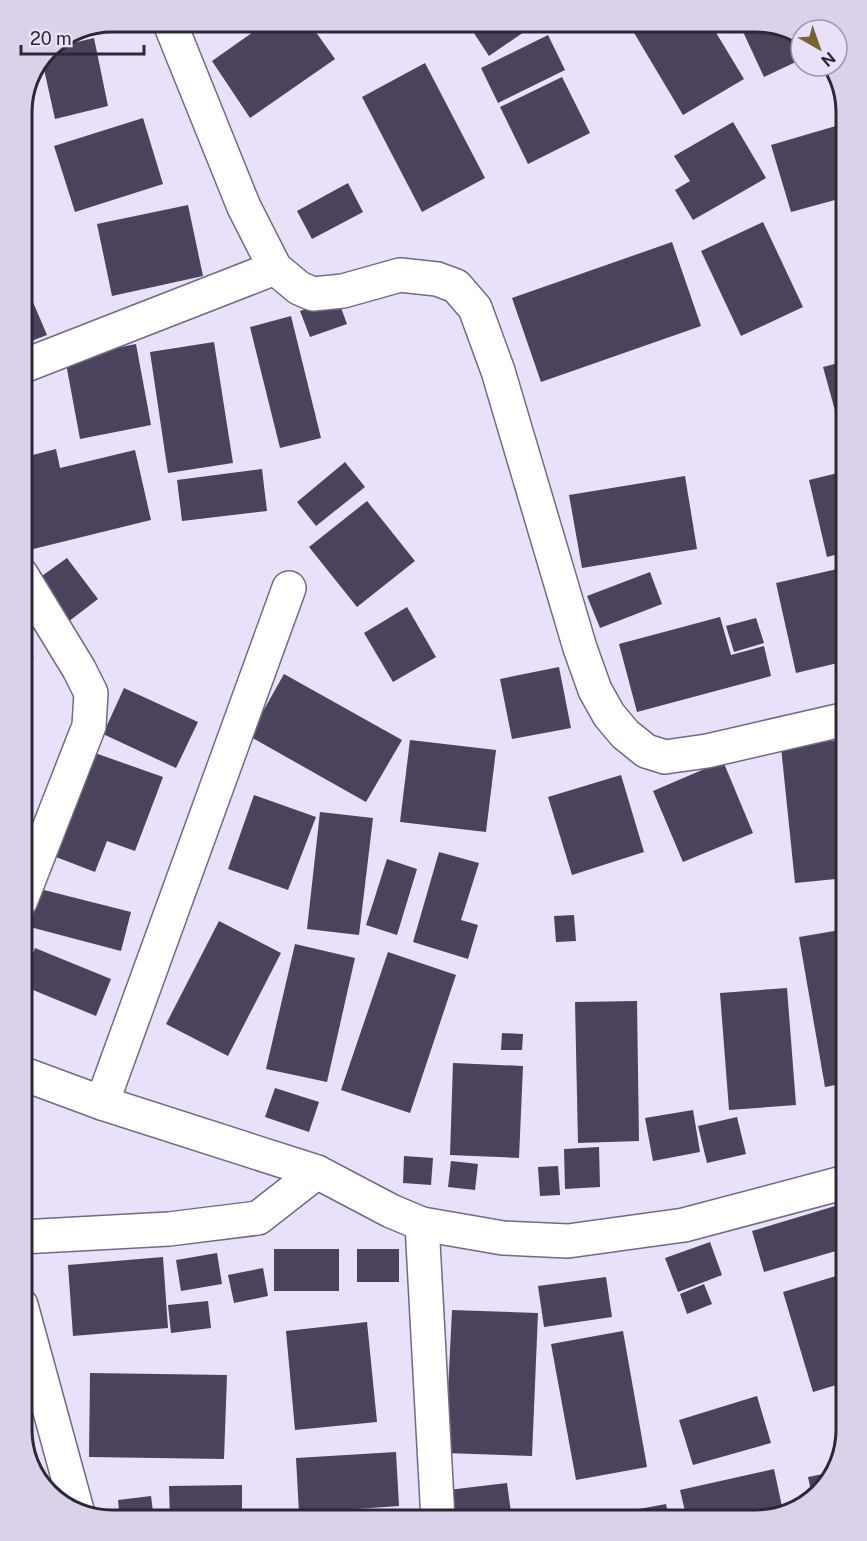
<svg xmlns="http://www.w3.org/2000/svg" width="867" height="1541" font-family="'Public Sans',sans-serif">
  <rect width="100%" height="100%" fill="#e9e1fa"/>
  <g fill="#4b425c">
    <polygon points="269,21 308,21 335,59 250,118 212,61"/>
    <polygon points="466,21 540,21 489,56"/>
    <polygon points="627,21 709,21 744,79 683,115"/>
    <polygon points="738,21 761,21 786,30 800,60 764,77"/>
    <polygon points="548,35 565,70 498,103 481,68"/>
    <polygon points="94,38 108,106 55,119 42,60 47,49"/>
    <polygon points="425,63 485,178 422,212 362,97"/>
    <polygon points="562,77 590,133 528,164 500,107"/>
    <polygon points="143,118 163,184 75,212 54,146"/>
    <polygon points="733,122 766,178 693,220 675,190 690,181 674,156"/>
    <polygon points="846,123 846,197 791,212 771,145"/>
    <polygon points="348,183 363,212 312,239 297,211"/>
    <polygon points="188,205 203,276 112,296 97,224"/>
    <polygon points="763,222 803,307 741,336 701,251"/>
    <polygon points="672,242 701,326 541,382 512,298"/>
    <polygon points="21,274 47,335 21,345"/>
    <polygon points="337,297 347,324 310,337 300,311"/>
    <polygon points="291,316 321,438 280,448 250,327"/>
    <polygon points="214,342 233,463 168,473 150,352"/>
    <polygon points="136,344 151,425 80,439 65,358"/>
    <polygon points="846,361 846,435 842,436 823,367"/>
    <polygon points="56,449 60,468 135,450 151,520 21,552 21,458"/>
    <polygon points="345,462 365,487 316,526 297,502"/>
    <polygon points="262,469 267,511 182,521 177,480"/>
    <polygon points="846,471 846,552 827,557 809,480"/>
    <polygon points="685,476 697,549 582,568 569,495"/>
    <polygon points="367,501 415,561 357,607 309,547"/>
    <polygon points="67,558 98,599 64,625 32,583"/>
    <polygon points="846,567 846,661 796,673 776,583"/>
    <polygon points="650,572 662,604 600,628 587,596"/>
    <polygon points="407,607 436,657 393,682 364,633"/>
    <polygon points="720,617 731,655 764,646 771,676 637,712 619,644"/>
    <polygon points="756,618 764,643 734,652 726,626"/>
    <polygon points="21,642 34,658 21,668"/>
    <polygon points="559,667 571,728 512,739 500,679"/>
    <polygon points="284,674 402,740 366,802 249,736"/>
    <polygon points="124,688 198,722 176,768 103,734"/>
    <polygon points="846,739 846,878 795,883 781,747"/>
    <polygon points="410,740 496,750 486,832 400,822"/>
    <polygon points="95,753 163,777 135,851 107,841 95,872 56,857"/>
    <polygon points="723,761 753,833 683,862 653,791"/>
    <polygon points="621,775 644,852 572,875 548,797"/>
    <polygon points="254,795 316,817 288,890 228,869"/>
    <polygon points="320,812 373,818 359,935 307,929"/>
    <polygon points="439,852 479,863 461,920 478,925 468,959 413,942"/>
    <polygon points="387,859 417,869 397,935 366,925"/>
    <polygon points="40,889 131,912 121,951 30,927"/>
    <polygon points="574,915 576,941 556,942 554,916"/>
    <polygon points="219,921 281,953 228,1056 166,1024"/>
    <polygon points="846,929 846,1083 825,1087 799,937"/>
    <polygon points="295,944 355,958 327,1082 266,1069"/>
    <polygon points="35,948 111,979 96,1016 21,985"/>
    <polygon points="388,952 456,975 410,1113 341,1090"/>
    <polygon points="787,988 796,1105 729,1110 720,993"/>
    <polygon points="637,1001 639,1141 578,1143 575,1002"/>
    <polygon points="502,1033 523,1034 522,1050 501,1050"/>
    <polygon points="453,1063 523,1066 519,1158 450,1155"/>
    <polygon points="275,1088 319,1102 309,1132 265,1117"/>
    <polygon points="693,1110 700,1152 653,1161 645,1118"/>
    <polygon points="737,1117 746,1154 707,1163 698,1126"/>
    <polygon points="599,1147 600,1187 565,1189 564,1149"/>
    <polygon points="404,1156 433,1158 431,1185 403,1183"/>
    <polygon points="451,1161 478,1164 475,1190 448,1187"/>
    <polygon points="558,1166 560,1195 540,1196 538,1167"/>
    <polygon points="845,1203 846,1248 764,1272 752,1231"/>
    <polygon points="710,1242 722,1275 678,1292 665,1258"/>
    <rect x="274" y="1249" width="65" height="42"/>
    <rect x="357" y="1249" width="42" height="33"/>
    <polygon points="217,1253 222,1284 181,1291 176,1260"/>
    <polygon points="163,1257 168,1328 73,1336 68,1265"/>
    <polygon points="263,1268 268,1296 234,1303 228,1275"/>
    <polygon points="846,1273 846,1382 813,1392 783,1292"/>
    <polygon points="606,1277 612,1317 544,1327 538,1286"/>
    <polygon points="704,1284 712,1304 687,1314 680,1294"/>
    <polygon points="208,1301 211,1328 171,1333 168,1305"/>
    <polygon points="452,1310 538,1313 532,1456 445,1453"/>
    <polygon points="367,1322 377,1422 295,1430 286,1331"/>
    <polygon points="623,1331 647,1467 576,1480 551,1344"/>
    <polygon points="90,1373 227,1375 224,1459 89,1457"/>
    <polygon points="757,1396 771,1443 693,1465 679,1420"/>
    <polygon points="396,1452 399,1506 299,1513 296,1458"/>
    <polygon points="774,1469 783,1511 743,1520 687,1520 680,1490"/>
    <polygon points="833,1472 831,1479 812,1496 808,1477"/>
    <polygon points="507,1483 512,1520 451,1520 448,1490"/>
    <polygon points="242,1485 242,1520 170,1520 169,1486"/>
    <polygon points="151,1496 154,1520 120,1520 118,1500"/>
    <polygon points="666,1504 669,1520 585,1520 585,1519"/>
  </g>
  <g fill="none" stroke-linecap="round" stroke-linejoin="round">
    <g stroke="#726985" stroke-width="36">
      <g id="minor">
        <polyline points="169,21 244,207 275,268 299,288 313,294 343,291 400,275 437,279 456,286 475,308 498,371 580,648 595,690 609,715 625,734 646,751 665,757 707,751 846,719"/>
        <polyline points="21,367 275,268"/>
        <polyline points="21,900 89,726 91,693 79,669 21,574"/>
        <polyline points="21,1073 102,1103 317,1172 391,1211 422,1224 503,1238 568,1241 684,1225 846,1182"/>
        <polyline points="102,1103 289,588"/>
        <polyline points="422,1224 438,1520"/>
        <polyline points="21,1237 169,1229 258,1218 317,1172"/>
        <polyline points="21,1305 77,1510"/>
      </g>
    </g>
    <use href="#minor" stroke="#fff" stroke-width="33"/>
  </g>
  <path d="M0 0H867V1541H0ZM112 32H756A80 80 0 0 1 836 112V1430A80 80 0 0 1 756 1510H112A80 80 0 0 1 32 1430V112A80 80 0 0 1 112 32Z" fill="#dad2ea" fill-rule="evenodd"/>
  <path fill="none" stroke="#2c2834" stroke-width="3" d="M112 32H756A80 80 0 0 1 836 112V1430A80 80 0 0 1 756 1510H112A80 80 0 0 1 32 1430V112A80 80 0 0 1 112 32Z"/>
  <g transform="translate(819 48) rotate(140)"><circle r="28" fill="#e9e1fa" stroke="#9d97ab" stroke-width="1.5"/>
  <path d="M0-4.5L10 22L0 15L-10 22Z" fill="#766432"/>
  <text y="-9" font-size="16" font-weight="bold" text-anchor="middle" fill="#2c2834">N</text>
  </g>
  <path d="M21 45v9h123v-9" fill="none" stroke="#2c2834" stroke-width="3"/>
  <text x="30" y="45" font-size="18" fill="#2c2834" stroke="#e9e1fa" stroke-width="4.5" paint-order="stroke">20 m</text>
</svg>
